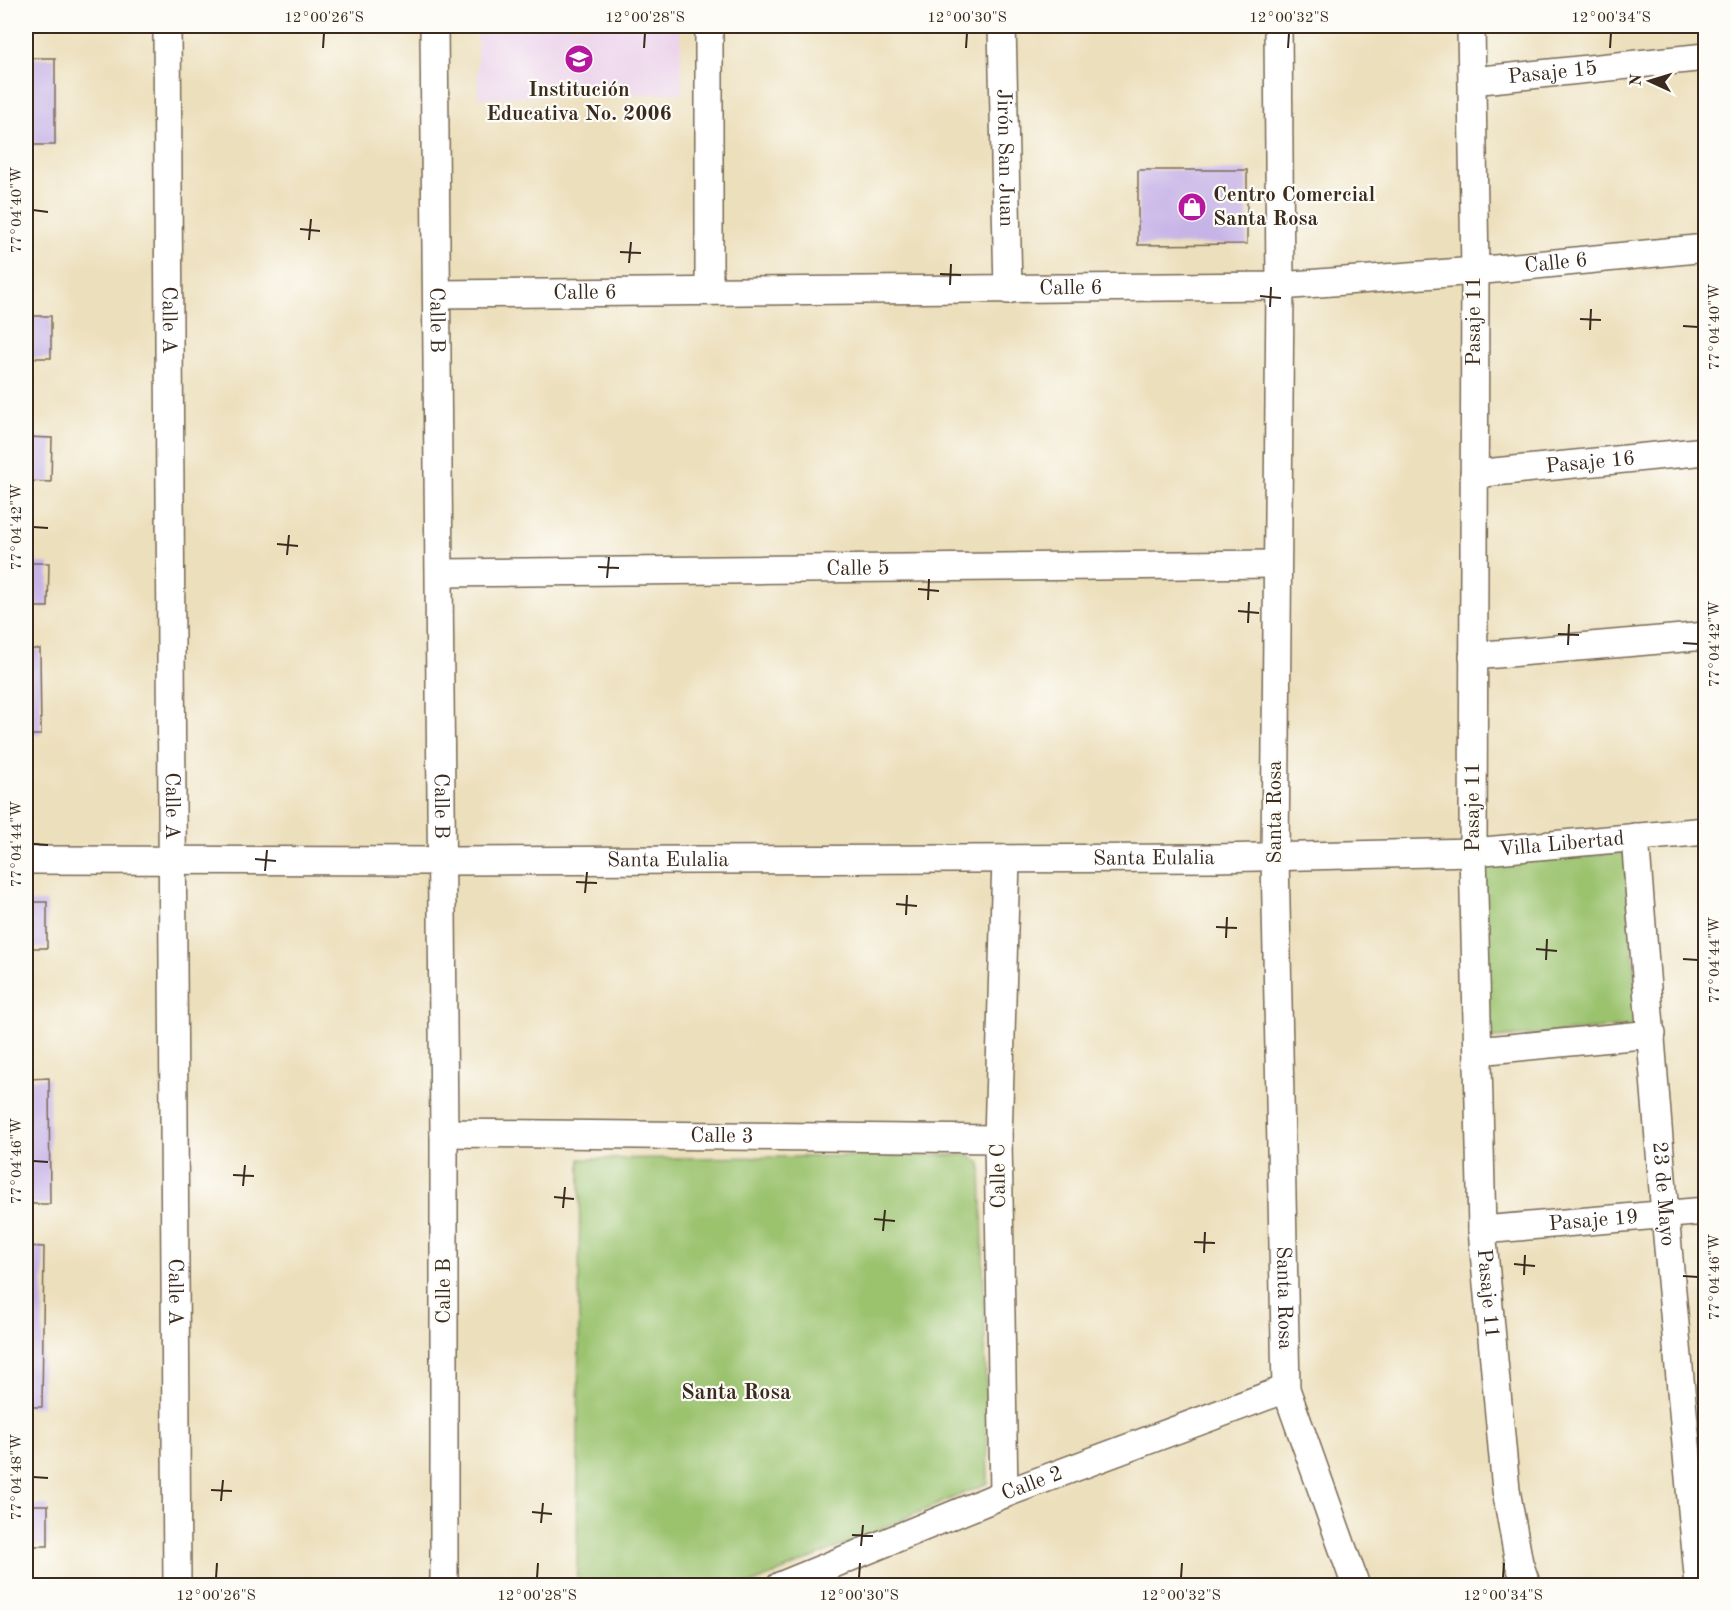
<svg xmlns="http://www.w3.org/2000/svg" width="1731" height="1611" font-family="'Old Standard TT',serif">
  <rect width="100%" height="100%" fill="#fdfcf7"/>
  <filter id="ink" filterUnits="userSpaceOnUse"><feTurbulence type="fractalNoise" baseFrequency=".0167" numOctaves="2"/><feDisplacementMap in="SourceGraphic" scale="12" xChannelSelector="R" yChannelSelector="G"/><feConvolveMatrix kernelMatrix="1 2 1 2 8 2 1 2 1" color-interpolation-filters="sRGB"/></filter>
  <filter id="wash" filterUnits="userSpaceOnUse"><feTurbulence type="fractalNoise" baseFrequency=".008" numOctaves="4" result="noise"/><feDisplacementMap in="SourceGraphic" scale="24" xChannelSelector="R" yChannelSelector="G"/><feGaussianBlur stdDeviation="1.35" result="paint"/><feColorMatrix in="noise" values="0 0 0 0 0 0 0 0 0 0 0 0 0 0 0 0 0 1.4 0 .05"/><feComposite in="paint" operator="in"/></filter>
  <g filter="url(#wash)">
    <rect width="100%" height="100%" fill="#ecdfbc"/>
    <polygon fill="#ebd1eb" points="477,26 680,26 682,93 478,98"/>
    <g fill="#9bc36e" stroke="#6b7646" stroke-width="1.5">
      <polygon points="1624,852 1639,1025 1486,1039 1484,865"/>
      <polygon points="969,1155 981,1163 988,1483 749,1585 577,1586 580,1159"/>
    </g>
    <g id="blocks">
      <g fill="#c7b4e7">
        <rect x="26" y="58" width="29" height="87"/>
        <polygon points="1138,170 1247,170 1247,244 1138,245"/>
        <rect x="26" y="316" width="25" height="42"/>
        <polygon points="26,437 52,438 51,482 26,481"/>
        <polygon points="26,563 49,563 48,607 26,607"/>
        <polygon points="26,649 40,649 41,735 26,735"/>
        <rect x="26" y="902" width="21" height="46"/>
        <polygon points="49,1078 50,1204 26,1204 26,1079"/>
        <polygon points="26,1246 44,1247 42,1407 26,1407"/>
        <rect x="26" y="1505" width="22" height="41"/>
      </g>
    </g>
  </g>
  <g filter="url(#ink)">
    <use href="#blocks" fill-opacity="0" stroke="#796955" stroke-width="1.5"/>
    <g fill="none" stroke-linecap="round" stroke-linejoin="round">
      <g stroke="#796955" stroke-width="30">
        <g id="minor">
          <path id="s1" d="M167,26L177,1586"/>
          <path id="s2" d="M434,26L444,1133V1586"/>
          <path id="s3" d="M1002,26L1008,290"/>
          <path id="s4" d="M1278,26L1280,286L1275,857L1286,1389L1356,1586"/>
          <path id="s5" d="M1471,26L1475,271L1473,852L1482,1230L1506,1490L1519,1563L1527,1586"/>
          <path id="s6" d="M1472,81L1706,57"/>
          <polyline points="709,290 709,26"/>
          <path id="s7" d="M437,294L1280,286L1475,271L1706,248"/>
          <path id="s8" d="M1474,474L1706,451"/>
          <path id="s9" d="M440,573L1276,564"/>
          <polyline points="1473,656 1706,636"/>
          <path id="s10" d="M1635,837L1665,1215L1699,1586"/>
          <path id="s11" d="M26,860L442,861L1216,858L1473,852L1706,831"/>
          <polyline points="1478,1051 1652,1034"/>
          <path id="s12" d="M444,1133L998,1139"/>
          <path id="s13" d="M1482,1230L1706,1211"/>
          <polyline points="1004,1494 998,1139 1006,859"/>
          <path id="s14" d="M780,1586L1004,1494L1286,1389"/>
        </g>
      </g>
      <use href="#minor" stroke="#fff" stroke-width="27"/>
    </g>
  </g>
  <path fill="none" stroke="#3b2a1e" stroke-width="2" d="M323,48L324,33M644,48L645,33M966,48L967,33M1288,48L1289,33M1610,48L1611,33M33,210L48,212M300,229L320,231M309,240L311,219M620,252L641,253M629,263L631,242M940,274L961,275M950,285L951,264M1260,296L1281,298M1270,307L1271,287M1580,319L1601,320M1683,326L1698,327M1590,330L1591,309M33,527L48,528M277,544L298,546M287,555L289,535M598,567L619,568M607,578L609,557M918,589L939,591M928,600L929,579M1238,611L1259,613M1248,623L1249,602M1558,634L1579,635M1683,643L1698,644M1568,645L1569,624M33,844L48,845M255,859L276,861M265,871L267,850M576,882L597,883M585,893L587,872M896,904L917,906M906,915L907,895M1216,927L1237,928M1226,938L1227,917M1536,949L1557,951M1683,959L1698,960M1546,960L1547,939M33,1161L48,1162M233,1175L254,1176M243,1186L245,1165M554,1197L574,1199M563,1208L565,1187M874,1219L895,1221M883,1231L885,1210M1194,1242L1215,1243M1204,1253L1205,1232M1514,1264L1535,1266M1524,1275L1525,1255M1683,1276L1698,1277M33,1477L48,1478M211,1490L232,1491M221,1501L223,1480M532,1512L552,1514M541,1523L543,1503M852,1535L873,1536M861,1546L863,1525M216,1578L217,1563M537,1578L538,1563M859,1578L860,1563M1181,1578L1182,1563M1503,1578L1504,1563"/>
  <defs>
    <g id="school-disc" transform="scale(1.5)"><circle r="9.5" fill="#b5179e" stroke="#fdfcf7"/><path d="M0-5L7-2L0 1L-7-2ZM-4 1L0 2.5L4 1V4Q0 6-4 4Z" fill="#fff"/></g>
    <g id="shop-disc" transform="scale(1.5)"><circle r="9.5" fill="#b5179e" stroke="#fdfcf7"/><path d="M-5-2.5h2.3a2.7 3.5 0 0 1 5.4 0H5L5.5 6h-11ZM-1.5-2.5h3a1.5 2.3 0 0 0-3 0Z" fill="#fff"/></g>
  </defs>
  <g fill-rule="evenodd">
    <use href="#school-disc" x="579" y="59"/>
    <use href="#shop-disc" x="1192" y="207"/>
  </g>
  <g text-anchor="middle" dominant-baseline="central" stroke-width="4.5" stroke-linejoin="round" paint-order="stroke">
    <g font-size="21" fill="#3b2a1e" stroke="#fdfcf7">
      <text stroke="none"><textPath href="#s6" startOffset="81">Pasaje 15</textPath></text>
      <text stroke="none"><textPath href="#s3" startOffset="132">Jirón San Juan</textPath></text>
      <text stroke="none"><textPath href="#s7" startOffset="1120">Calle 6</textPath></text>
      <text stroke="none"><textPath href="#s7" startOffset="634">Calle 6</textPath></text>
      <text stroke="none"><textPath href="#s7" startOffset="148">Calle 6</textPath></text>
      <text stroke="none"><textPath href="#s1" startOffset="294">Calle A</textPath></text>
      <text stroke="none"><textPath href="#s2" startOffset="294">Calle B</textPath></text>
      <text transform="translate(1474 321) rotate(-90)">Pasaje 11</text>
      <text stroke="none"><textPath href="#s8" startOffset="117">Pasaje 16</textPath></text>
      <text stroke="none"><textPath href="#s9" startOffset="418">Calle 5</textPath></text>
      <text stroke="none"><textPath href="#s1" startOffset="780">Calle A</textPath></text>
      <text stroke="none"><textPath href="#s2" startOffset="780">Calle B</textPath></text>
      <text transform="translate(1473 807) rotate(-90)">Pasaje 11</text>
      <text transform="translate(1275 812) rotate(-90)">Santa Rosa</text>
      <text stroke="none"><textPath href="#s11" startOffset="1536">Villa Libertad</textPath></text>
      <text stroke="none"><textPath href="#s11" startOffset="1128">Santa Eulalia</textPath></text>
      <text stroke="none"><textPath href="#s11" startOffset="642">Santa Eulalia</textPath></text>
      <text stroke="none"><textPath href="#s12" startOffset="278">Calle 3</textPath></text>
      <text transform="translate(999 1176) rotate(-91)">Calle C</text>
      <text stroke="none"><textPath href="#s10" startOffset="358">23 de Mayo</textPath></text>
      <text stroke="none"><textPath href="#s13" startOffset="112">Pasaje 19</textPath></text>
      <text stroke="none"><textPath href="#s1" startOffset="1266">Calle A</textPath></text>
      <text transform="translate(444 1291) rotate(-90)">Calle B</text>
      <text stroke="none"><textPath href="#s5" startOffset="1268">Pasaje 11</textPath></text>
      <text stroke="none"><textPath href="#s4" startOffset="1272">Santa Rosa</textPath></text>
      <text stroke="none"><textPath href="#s14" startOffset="272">Calle 2</textPath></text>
    </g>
    <g font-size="21" font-weight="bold" fill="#3b2a1e" stroke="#fdfcf7">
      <text x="579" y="90">Institución<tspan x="579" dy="24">Educativa No. 2006</tspan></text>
      <text x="1213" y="195" text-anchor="start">Centro Comercial<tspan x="1213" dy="24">Santa Rosa</tspan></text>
    </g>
    <g font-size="22" font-weight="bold" fill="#3b2a1e" stroke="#fdfcf7">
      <text x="736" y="1393">Santa Rosa</text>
    </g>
  </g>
  <rect width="1731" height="1611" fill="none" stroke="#fdfcf7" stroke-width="66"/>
  <g transform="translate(1650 81) rotate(274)" stroke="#fdfcf7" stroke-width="4.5" paint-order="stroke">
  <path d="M0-4.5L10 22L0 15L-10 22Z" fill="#3b2a1e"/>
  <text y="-9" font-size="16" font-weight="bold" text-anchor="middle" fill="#3b2a1e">N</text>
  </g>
  <rect x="33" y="33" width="1665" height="1545" fill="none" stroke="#3b2a1e" stroke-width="2"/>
  <g font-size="15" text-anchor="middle" fill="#3b2a1e">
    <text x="324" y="22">12°00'26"S</text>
    <text x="645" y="22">12°00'28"S</text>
    <text x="967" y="22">12°00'30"S</text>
    <text x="1289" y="22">12°00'32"S</text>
    <text x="1611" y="22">12°00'34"S</text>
    <text transform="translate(16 210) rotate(-90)" y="5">77°04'40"W</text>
    <text transform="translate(1714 327) rotate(-90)" y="5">77°04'40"W</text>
    <text transform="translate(16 527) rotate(-90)" y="5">77°04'42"W</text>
    <text transform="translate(1714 644) rotate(-90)" y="5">77°04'42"W</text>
    <text transform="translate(16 844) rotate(-90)" y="5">77°04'44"W</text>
    <text transform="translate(1714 960) rotate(-90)" y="5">77°04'44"W</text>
    <text transform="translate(16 1161) rotate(-90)" y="5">77°04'46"W</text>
    <text transform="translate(1714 1277) rotate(-90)" y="5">77°04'46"W</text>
    <text transform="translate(16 1477) rotate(-90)" y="5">77°04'48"W</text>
    <text x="216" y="1600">12°00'26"S</text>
    <text x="537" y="1600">12°00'28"S</text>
    <text x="859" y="1600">12°00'30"S</text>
    <text x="1181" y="1600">12°00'32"S</text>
    <text x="1503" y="1600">12°00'34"S</text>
  </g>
</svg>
